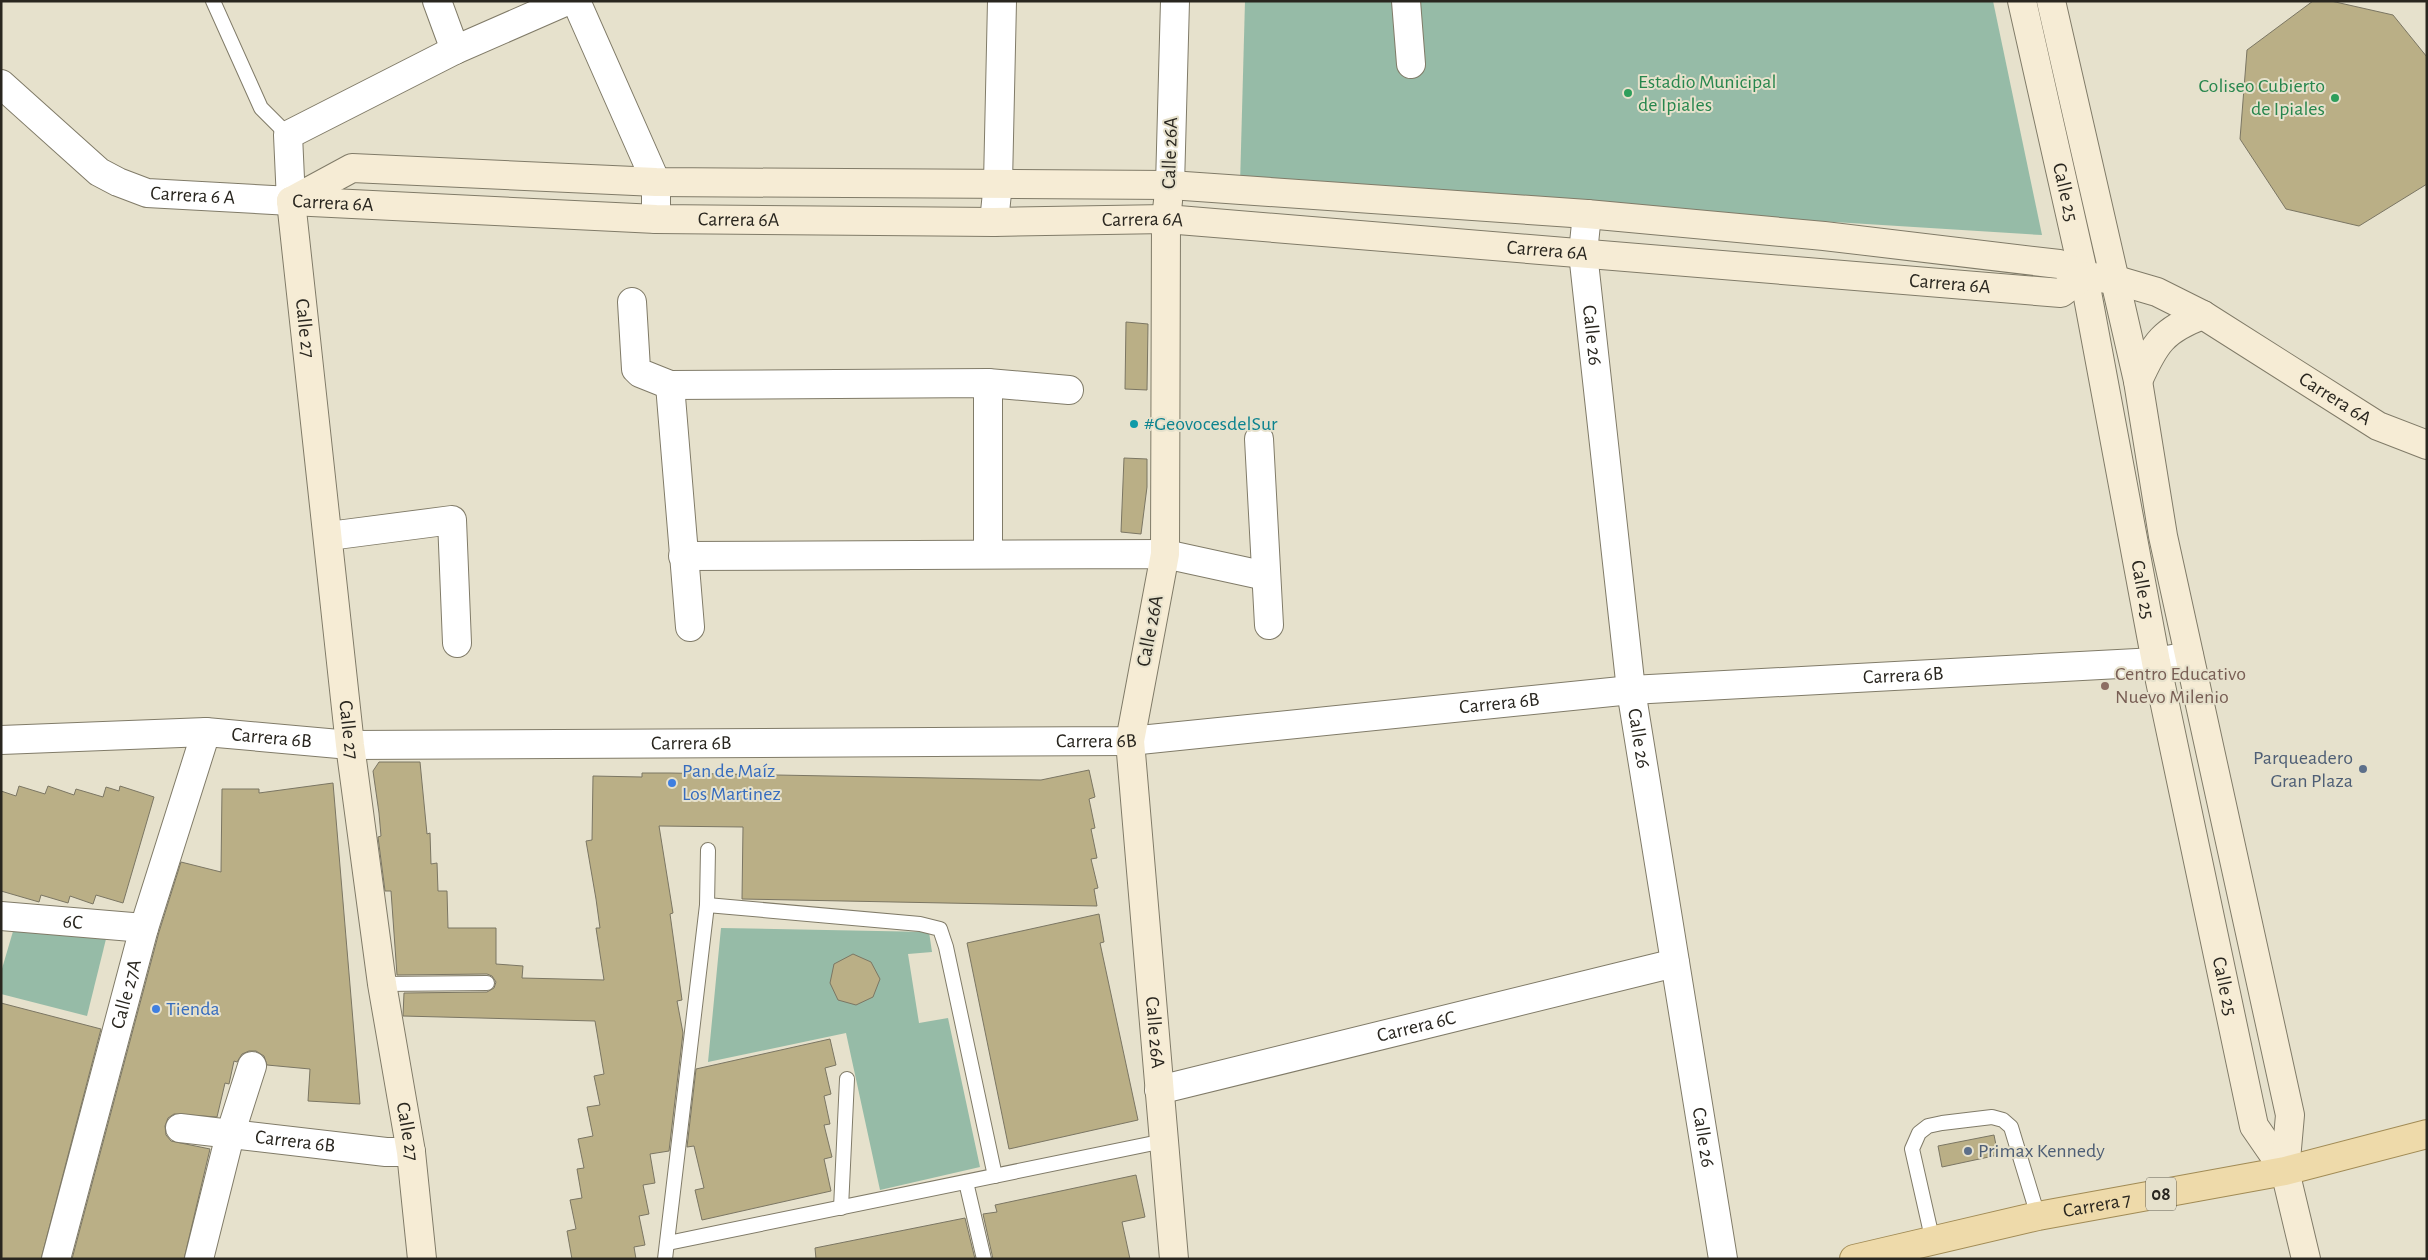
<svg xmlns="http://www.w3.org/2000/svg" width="2428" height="1260" font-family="'Alegreya Sans',sans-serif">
  <rect width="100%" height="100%" fill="#e6e1cc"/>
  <g fill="#96bba7">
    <polygon points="1245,1 1993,1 2042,235 1240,185"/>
    <polygon points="14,928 106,939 87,1016 1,994 1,972"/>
    <polygon points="721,928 929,932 932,952 908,954 919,1023 948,1018 980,1167 880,1190 846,1033 708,1062"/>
  </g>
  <g fill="#baaf86" stroke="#7b7663">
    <polygon points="2313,1 2331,1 2393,15 2427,57 2427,184 2359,226 2286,209 2240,139 2247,50"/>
    <polygon points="1126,322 1148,324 1147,390 1125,389"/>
    <polygon points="1124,458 1147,459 1147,487 1141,534 1121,532"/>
    <polygon points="379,762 420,762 427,834 430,833 431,864 437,863 438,891 447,891 448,928 496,928 496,964 523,966 522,978 604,980 596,928 600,928 596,899 586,841 592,840 593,776 642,777 642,773 670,773 1041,780 1089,770 1095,797 1089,799 1095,828 1091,829 1097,858 1091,859 1098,888 1094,889 1097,906 742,899 743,827 659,826 673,913 670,914 682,1000 677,1001 683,1033 669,1151 650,1154 655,1183 643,1185 649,1214 639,1216 645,1245 634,1247 636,1259 572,1259 567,1231 576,1229 570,1200 582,1198 577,1169 584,1168 578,1139 593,1136 587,1107 600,1105 594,1076 604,1074 595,1021 403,1016 404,993 487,992 494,988 496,982 492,976 487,974 397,975 391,891 385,891 378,837 381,836 379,813 373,771"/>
    <polygon points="333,783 360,1104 308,1101 310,1069 267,1065 264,1056 256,1051 249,1051 242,1054 237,1062 234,1061 229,1084 225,1083 217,1117 174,1114 168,1118 165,1126 166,1135 171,1141 210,1149 184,1259 72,1259 159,932 181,862 221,872 222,789 259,789 259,793"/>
    <polygon points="19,786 45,794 48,786 74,795 76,789 103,797 106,787 119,791 120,786 154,797 123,903 96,895 93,904 70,896 68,903 41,895 39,902 1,891 1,791 16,796"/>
    <polygon points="1099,914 1104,942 1100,943 1138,1120 1009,1149 967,943"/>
    <polygon points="853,954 871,962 880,979 873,997 856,1005 838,1000 830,983 834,964"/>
    <polygon points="1,1003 101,1029 41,1259 1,1259"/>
    <polygon points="830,1039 836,1065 825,1068 831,1094 824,1096 830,1124 824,1125 832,1157 824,1159 831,1191 702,1220 695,1190 704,1188 694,1146 687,1147 696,1069"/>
    <polygon points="1994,1135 1998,1155 1942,1167 1938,1146"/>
    <polygon points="1136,1175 1145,1217 1122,1222 1130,1259 993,1259 983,1214 997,1212 995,1205"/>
    <polygon points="965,1218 975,1259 816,1259 815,1248"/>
  </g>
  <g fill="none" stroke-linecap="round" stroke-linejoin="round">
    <g stroke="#807b68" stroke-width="16">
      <g id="lane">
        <polyline points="213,1 261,108 288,135"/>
        <polyline points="707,905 920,924 940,929 946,947 995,1176"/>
        <polyline points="382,984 487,983"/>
        <polyline points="966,1182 984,1259"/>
        <polyline points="841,1208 847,1079"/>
        <polyline points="1933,1242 1912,1149 1919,1133 1928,1126 1942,1123 1992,1117 2003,1120 2011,1127 2038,1216"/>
        <polyline points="668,1243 1164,1141"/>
        <polyline points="665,1259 707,905 708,850"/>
      </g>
    </g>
    <g stroke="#807b68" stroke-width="30">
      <g id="street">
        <polyline points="437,1 455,50"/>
        <polyline points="576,1 656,182 656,219"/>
        <polyline points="1406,1 1411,64"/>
        <path id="s1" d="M1,84L99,172L118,182L147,193L291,201L288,135L455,50L567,1"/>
        <polyline points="1170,185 1175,1"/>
        <path id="s2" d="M1587,214L1583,253L1631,690L1723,1259"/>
        <polyline points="994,222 998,183 1002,1"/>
        <polyline points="632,302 636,369 640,373 670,385 988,383 1069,390"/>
        <polyline points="988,383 988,554"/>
        <polyline points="670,385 690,627"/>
        <polyline points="1259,439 1269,625"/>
        <polyline points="329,536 452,520 457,643"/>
        <polyline points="683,556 1165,554 1266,576"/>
        <path id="s3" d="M1,740L206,732L350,745L1130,741L1631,690L2156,662L2189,656"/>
        <path id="s4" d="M1,916L144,928"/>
        <path id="s5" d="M1159,1090L1675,963"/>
        <path id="s6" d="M180,1128L386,1152H411"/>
        <path id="s7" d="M56,1259L144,928L206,732"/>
        <polyline points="199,1259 230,1135 252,1066"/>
      </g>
    </g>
    <g stroke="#807b68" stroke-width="30">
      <g id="secondary">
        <path id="s8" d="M2022,1L2084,276L2156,662L2254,1126L2285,1171"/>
        <polyline points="2051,1 2138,381 2163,536 2290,1115 2285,1171 2306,1259"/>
        <path id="s9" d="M291,201L352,168L656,182L1170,185L1587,214L1824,236L2059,264L2084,276L2116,280L2157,292L2203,315L2378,426L2427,445"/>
        <path id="s10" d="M291,201L656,219L994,222L1166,219L2061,293L2084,276"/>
        <path id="s11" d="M291,201L350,745L382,984L411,1152L422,1259"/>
        <path id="s12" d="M1168,201L1166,219L1165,554L1130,741L1174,1259"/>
        <path d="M2138,381C2155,343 2163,330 2203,315"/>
      </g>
    </g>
    <g stroke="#a18b55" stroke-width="30">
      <g id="primary">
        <path id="s13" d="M1854,1259L2038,1216L2285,1171L2427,1134"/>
      </g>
    </g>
    <use href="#lane" stroke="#fff" stroke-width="14"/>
    <use href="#street" stroke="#fff" stroke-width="28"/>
    <use href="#secondary" stroke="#f6ecd5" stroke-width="28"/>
    <use href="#primary" stroke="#eedaaa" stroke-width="28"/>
  </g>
  <g fill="#2e9e5b" stroke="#e6e1cc" stroke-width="2">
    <circle cx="1628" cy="93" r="5"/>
    <circle cx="2335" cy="98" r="5"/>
  </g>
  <circle fill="#0f9aa8" stroke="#e6e1cc" stroke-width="2" cx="1134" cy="424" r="5"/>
  <circle fill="#8d6e63" stroke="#e6e1cc" stroke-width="2" cx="2105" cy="686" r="5"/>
  <g fill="#5c6f8a" stroke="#e6e1cc" stroke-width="2">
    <circle cx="2363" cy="769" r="5"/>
    <circle cx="1968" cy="1151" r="5"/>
  </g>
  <g fill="#3f7fe0" stroke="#e6e1cc" stroke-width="2">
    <circle cx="672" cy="783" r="5"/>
    <circle cx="156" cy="1009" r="5"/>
  </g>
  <g text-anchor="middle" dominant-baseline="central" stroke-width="4" stroke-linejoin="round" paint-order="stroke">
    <rect fill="#e6e1cc" stroke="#625e53" stroke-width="1" x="2146" y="1177.5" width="30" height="33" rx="4"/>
    <g font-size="19" font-weight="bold" fill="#29261f">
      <text x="2161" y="1194">08</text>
    </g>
    <g font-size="20" fill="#27864d" stroke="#e6e1cc" text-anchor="start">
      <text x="1638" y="82">Estadio Municipal<tspan x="1638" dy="23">de Ipiales</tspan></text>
      <text x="2325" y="86" text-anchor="end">Coliseo Cubierto<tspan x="2325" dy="23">de Ipiales</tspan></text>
    </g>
    <g font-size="20" fill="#29261f" stroke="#e6e1cc">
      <text transform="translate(1170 153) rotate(-88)">Calle 26A</text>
      <text stroke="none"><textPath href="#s8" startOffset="196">Calle 25</textPath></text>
      <text stroke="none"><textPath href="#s1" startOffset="230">Carrera 6 A</textPath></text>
      <text stroke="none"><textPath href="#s10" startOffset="42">Carrera 6A</textPath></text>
      <text stroke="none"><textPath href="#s10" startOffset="448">Carrera 6A</textPath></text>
      <text stroke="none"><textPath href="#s10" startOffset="852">Carrera 6A</textPath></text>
      <text stroke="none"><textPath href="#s10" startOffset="1258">Carrera 6A</textPath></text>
      <text stroke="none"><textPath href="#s10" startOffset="1662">Carrera 6A</textPath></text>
      <text stroke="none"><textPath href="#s11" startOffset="128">Calle 27</textPath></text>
      <text stroke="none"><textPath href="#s2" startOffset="122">Calle 26</textPath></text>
      <text stroke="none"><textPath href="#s9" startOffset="2091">Carrera 6A</textPath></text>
      <text stroke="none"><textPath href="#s8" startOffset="601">Calle 25</textPath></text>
      <text transform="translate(1150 631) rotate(-79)">Calle 26A</text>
      <text stroke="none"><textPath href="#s3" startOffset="1906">Carrera 6B</textPath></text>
      <text stroke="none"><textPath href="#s3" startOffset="1501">Carrera 6B</textPath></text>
      <text stroke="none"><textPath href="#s11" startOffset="532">Calle 27</textPath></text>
      <text stroke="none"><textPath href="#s3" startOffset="271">Carrera 6B</textPath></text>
      <text stroke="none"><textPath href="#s2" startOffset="528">Calle 26</textPath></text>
      <text stroke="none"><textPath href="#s3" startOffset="1096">Carrera 6B</textPath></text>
      <text stroke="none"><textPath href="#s3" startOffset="691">Carrera 6B</textPath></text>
      <text stroke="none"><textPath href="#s4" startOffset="72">6C</textPath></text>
      <text stroke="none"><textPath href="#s8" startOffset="1006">Calle 25</textPath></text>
      <text stroke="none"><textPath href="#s7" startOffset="274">Calle 27A</textPath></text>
      <text stroke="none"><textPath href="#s5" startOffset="265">Carrera 6C</textPath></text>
      <text stroke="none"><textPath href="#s12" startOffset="836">Calle 26A</textPath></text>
      <text stroke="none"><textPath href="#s11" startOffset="938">Calle 27</textPath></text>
      <text stroke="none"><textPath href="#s2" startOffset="932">Calle 26</textPath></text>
      <text stroke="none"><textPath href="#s6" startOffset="116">Carrera 6B</textPath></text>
      <text stroke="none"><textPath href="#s13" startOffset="249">Carrera 7</textPath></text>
    </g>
    <g font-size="20" fill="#0d838f" stroke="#e6e1cc" text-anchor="start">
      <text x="1144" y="424">#GeovocesdelSur</text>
    </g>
    <g font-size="20" fill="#785e54" stroke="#e6e1cc" text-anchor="start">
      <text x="2115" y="674">Centro Educativo<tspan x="2115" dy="23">Nuevo Milenio</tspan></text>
    </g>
    <g font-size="20" fill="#4e5e75" stroke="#e6e1cc" text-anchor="end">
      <text x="2353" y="758">Parqueadero<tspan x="2353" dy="23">Gran Plaza</tspan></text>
      <text x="1978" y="1151" text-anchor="start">Primax Kennedy</text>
    </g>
    <g font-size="20" fill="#366cbe" stroke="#e6e1cc" text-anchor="start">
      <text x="682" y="771">Pan de Maíz<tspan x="682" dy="23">Los Martinez</tspan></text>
      <text x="166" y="1009">Tienda</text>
    </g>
  </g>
  <rect width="2428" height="1260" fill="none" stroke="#29261f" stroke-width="5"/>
</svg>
